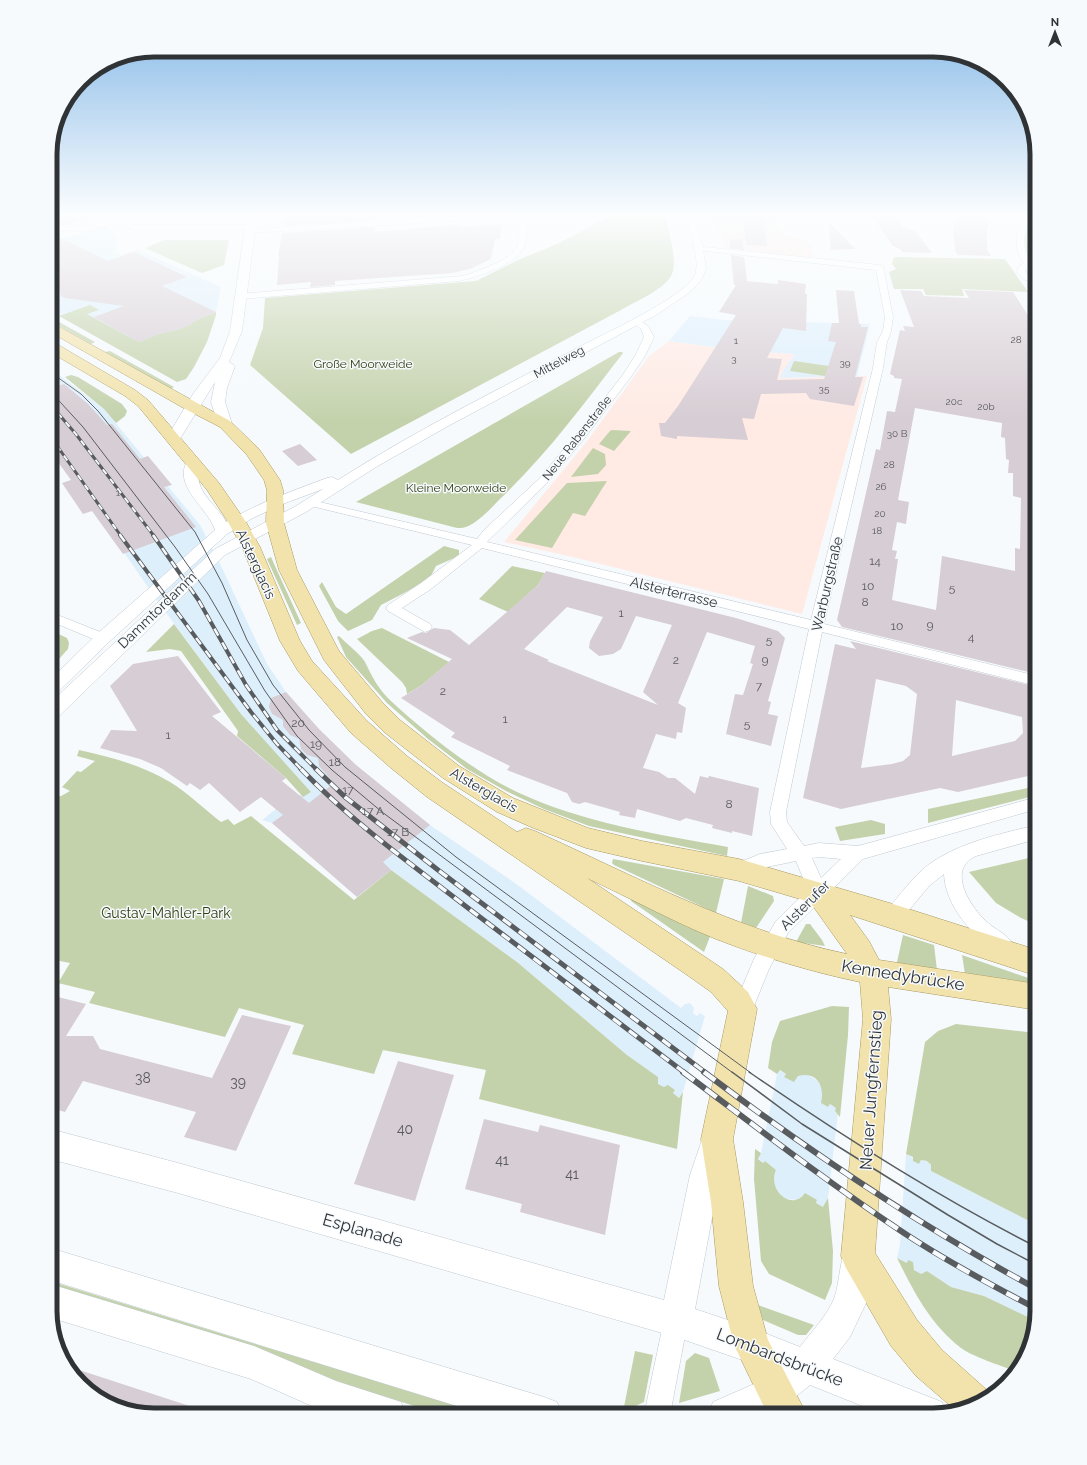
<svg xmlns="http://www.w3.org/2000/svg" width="1087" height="1465" font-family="Raleway,sans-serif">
  <rect width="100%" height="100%" fill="#f6fafd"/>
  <g fill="#ffeae4">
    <polygon points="713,215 775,215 784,236 796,237 806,240 811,247 813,258 725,248"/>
    <polygon points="669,341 743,351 795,354 783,371 781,378 867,376 802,614 573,557 504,542 585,444 649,356"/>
  </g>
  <g fill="#deeffc">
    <polygon points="105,226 114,233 117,239 115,253 121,255 138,250 221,287 215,317 132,350 122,349 50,308 50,239 59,240"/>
    <polygon points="690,316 723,320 870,324 857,376 780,378 783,371 795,354 743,351 669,341"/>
    <polygon points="50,368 104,409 200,525 216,555 267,664 286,692 319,729 356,765 430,825 515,883 681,1008 685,1004 690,1003 694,1008 693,1013 697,1016 700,1013 705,1016 683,1092 679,1098 673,1093 675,1090 661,1086 658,1084 658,1077 627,1055 517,962 391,870 357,897 272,823 262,820 290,798 311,792 241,714 161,606 50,446"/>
    <polygon points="779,1070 786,1074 784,1077 805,1074 812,1077 818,1081 822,1087 823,1096 828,1107 830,1104 837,1108 835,1111 838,1113 828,1198 823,1208 816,1203 817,1200 803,1197 797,1200 787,1199 781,1196 774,1184 774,1176 776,1170 764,1161 763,1163 758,1158 761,1153 777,1074"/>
    <polygon points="906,1154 913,1158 919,1164 921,1160 927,1161 931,1165 931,1171 1037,1225 1037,1311 1034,1320 984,1296 951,1287 927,1271 921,1275 917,1273 912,1266 897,1258 900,1244"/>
  </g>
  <g fill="#c4d2ac">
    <path d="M613,215H665C668,231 678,259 672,274C666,289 634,302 621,310L351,454L250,365L263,328L265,298L476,281L518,260L557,244Z"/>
    <path d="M1035,215H1037V266C1021,253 1022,229 1035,215Z"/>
    <polygon points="164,240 229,240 224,265 202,273 145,248"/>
    <polygon points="894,257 1005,259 1028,292 962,289 964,296 926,295 923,289 894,289 889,272 896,269 892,264"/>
    <polygon points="90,305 99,310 87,314 139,342 158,334 180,329 191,324 198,319 216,312 216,315 207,342 194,367 186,379 177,382 59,316"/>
    <polygon points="52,318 95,342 91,344 50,321"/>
    <polygon points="110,351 174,387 171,389 105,352"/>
    <path d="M619,352H622L623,353C584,404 547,454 501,498C491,508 479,522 466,527C463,528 460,528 457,528L356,502Z"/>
    <polygon points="794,361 829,366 825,376 790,371"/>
    <polygon points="71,375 78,377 122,404 127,411 125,416 116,423 104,409 65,377"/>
    <polygon points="612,430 631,431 614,451 599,444 610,431"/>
    <polygon points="593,448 605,454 606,465 598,474 571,477"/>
    <polygon points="607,481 585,516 573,513 552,548 515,540 567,483"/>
    <polygon points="444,546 459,550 459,556 436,566 430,578 408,591 381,605 372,620 348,631 338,621 319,586 322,582 336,607 346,614"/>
    <polygon points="271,557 275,566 301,623 297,625 267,559"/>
    <polygon points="512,566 545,573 538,585 508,612 479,599"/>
    <polygon points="174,624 241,714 311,792 303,797 286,778 237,736 238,731 181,651 170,649 146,652"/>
    <polygon points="382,628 449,662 422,685 407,694 406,688 402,682 357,639 372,631"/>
    <polygon points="50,630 67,638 69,643 68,649 50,669"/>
    <path d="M339,636C346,643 360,654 365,662C373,678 378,689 392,702C427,734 473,771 517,792C583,823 656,834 728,847L727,856L589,826L544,809L506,791L467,769L428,739L387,703L346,657L337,637Z"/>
    <path d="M79,750C110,757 142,765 170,782C188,793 204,809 221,822L228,819L234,825L251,816L354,900L391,870L517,962L627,1055L658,1077V1084L664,1087L668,1085L675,1090L673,1093L679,1098L683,1092L677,1149L479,1099L486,1070L383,1050L374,1074L292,1054L304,1025L239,1008L225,1037L89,1003L95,992L58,983L70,963L50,959V798L61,796L70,791L62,787L77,771L81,772L95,761L77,756Z"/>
    <polygon points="1037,786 1037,795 928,823 928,809"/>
    <polygon points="871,820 885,824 885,834 840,841 835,827"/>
    <polygon points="1037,856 1037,925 1021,918 996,903 969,872"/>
    <polygon points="613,859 724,879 716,913 614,865 612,863"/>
    <polygon points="748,886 773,896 774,901 756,928 741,923"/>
    <polygon points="633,898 711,934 704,952 631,901"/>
    <polygon points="806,924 810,924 822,940 825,946 796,942"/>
    <polygon points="903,935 934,945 937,970 898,967 897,962"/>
    <polygon points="962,955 1037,981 1037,987 965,974"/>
    <path d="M832,1006L849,1007L848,1035L840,1117L835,1111L836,1108L830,1104L828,1107L821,1103C825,1086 817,1071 798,1076L794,1082L784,1077L786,1074L780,1070L777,1074L768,1068L772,1042L780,1021Z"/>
    <polygon points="956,1024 1037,1033 1037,1225 931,1171 931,1165 927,1161 921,1160 919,1164 913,1161 913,1157 906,1154 925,1042 938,1031"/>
    <path d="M755,1149L761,1153L758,1159L763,1163L765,1161L776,1170C767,1190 792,1212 805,1193L817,1200L816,1203L823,1207L828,1198L833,1251L832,1283L825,1300L769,1274L761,1261L754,1179Z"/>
    <path d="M897,1258L907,1263L908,1260L913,1262L914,1270L921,1274L927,1271L951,1287L984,1296L1034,1320L1023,1363L1015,1371C1002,1366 971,1356 961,1348C930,1324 914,1292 897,1258Z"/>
    <polygon points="50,1281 487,1415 444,1415 50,1294"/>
    <polygon points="758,1305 814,1325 806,1335 798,1335 763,1320"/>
    <polygon points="635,1351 653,1355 644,1402 623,1412"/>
    <polygon points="695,1353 709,1358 720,1391 679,1403 686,1361"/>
  </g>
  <g fill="#d7cdd4" fill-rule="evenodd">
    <polygon points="50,215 92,215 69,225 50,225"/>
    <polygon points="285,215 376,215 376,220 283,226"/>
    <polygon points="743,215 763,215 767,246 746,245"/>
    <polygon points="871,215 892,215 903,228 907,228 916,232 932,253 902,252 900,249 893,246"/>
    <polygon points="957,215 990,215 987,231 987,250 991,256 958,255 955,250 953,229"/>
    <polygon points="828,221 855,249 831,250"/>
    <polygon points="502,224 500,239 495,239 491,259 470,269 452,273 335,281 335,285 310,287 311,282 277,285 279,256 278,256 282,233 375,227 375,232 442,226 460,225 462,227"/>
    <polygon points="50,233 108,261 134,252 187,277 162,286 216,312 198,319 191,324 180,329 158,334 139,342 94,317 124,306 65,298 61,296 59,289 50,284"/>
    <polygon points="742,239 744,250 730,248 730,240"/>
    <polygon points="731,255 744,257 747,281 778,284 778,280 806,284 805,294 807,294 806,331 783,328 767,358 782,359 777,380 824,379 836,342 828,341 832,323 839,323 836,290 854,291 859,324 861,324 861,327 868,327 855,377 863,377 854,406 810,399 806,393 761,394 754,419 742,418 748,440 677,436 677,439 661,436 659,423 665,423 678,406 736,315 719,312 736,285 734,285"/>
    <path d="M900,290L921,291L924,296L969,298L964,290L1013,292L1035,326L1028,325L1034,336H1031L1036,343H1034L1037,408V674L842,627L837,620L876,449L880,450L887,411L895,412L902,379L894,378V376L890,374L900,330L905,331L903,326L914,327ZM915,408L1002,423L1001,437L1005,438L1006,459L1009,460L1008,473H1013V496L1021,498L1020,549L1015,548V571L942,556L936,610L892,600L898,559H895L897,551L892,550L897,522L906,524L909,502L898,500Z"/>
    <polygon points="64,384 88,404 107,425 112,424 140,459 148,456 172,485 164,487 196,527 123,554 92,511 83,514 62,483 71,480 50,451 50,388"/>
    <polygon points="300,444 317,460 298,466 282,451"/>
    <path d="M546,571L736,618L778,631L785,638L768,701L771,702L768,714L778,716L771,746L726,734L735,694L743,695L753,664L750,663L755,646L707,632L678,703L686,708L682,733L677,732L676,739L656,734L643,768L659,772L668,778H675L695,794L700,776L708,778L709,776L759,788L752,836L732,831V833L712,828L713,825L686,818L680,821L637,809L635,818L619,815L620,812L585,802L579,804L572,802L567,793L507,770L510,766L451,737L455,733L401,698L422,685L452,659L407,638L422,632L426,633L434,628L450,630L469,645L538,585ZM567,607L603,617L590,641L589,648L599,656L613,654L621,649L636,616L672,625L643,692L658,705L547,661L549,660L524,649Z"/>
    <path d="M850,641L1037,687V774L958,792L940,788L841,809L803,798L835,644L856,649ZM876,679L906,686L917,694L910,755L903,761L892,764L861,768ZM956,700L1022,717L1023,733L1015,741L952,756Z"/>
    <polygon points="178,656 221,712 212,716 286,778 282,781 309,803 334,783 319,766 318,758 307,755 301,749 299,739 290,735 283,726 283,720 272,714 269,707 271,698 286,692 319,729 356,765 430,825 383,862 391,870 357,897 272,823 283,815 261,797 240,812 209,783 200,790 190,783 187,786 161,768 140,759 100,748 111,730 137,731 110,686 133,664"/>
    <polygon points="50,995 86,1004 66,1036 93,1036 100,1049 212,1078 242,1015 291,1026 236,1151 184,1137 196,1112 83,1081 65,1112 50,1108"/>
    <polygon points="398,1061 454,1075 415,1201 354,1184"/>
    <polygon points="484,1119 538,1132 540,1125 620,1145 605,1235 520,1212 522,1204 465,1189"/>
    <polygon points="67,1366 208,1412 208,1415 148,1415 102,1401"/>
  </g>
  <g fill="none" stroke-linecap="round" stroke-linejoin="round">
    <g stroke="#bfc9d1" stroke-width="1">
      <g id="minor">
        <path d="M108,215C121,215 124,223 135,225H251L255,227L254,229L480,215H528C525,225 528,237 524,247C516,265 477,277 459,281L241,299L237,296L238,294L463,276C477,271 512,260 517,246C521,237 518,226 520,217L250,233L246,231L248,229H135L125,228L117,222L86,231L50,230V226L86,227L112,219Z"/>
        <path d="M1026,215H1033C1022,232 1019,253 1037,266V272L1029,267L1025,270V272L1030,276L1037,277V281L1025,280L1017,273L1018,267L1024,263C1012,248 1016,230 1026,215Z"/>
        <path d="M694,246L871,264L883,266L893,317L891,331L887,342L883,368L824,624L1037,676V686L822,632L786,812L787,822L804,846L819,843L858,846L1037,797V809L863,859L788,933L769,969L750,1016L743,1018L736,1016L733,1009L754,959L776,921L808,890L796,861L762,868L739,877L733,875L730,870L733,865L760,854L787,849L771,824L770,812L809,629L482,548L431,589L402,608L430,624L432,627L430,630L425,632L388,611L386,608L388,605L421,583L472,545L307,505L305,503L307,501L311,500L477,539L484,530L539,479L575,436L622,376L635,356L644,337L641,329L632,321L636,318L648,326L654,337L645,356L630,378L583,440L547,483L487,542L811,620L873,368L877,342L883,331L885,317L876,270L697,250L693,248ZM819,857L841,859L821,878L812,858Z"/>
        <polygon points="50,612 108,635 110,638 108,641 103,643 98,641 50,621"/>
        <path d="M1037,825V839L976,856C946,869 970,907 987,922C995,930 1008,934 1012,944L1009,950L1003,952C974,941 945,905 944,874L929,886L899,922L893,924L887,922L884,916L887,910C900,895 912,878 928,865C960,842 1000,834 1037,825Z"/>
        <polygon points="676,1308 684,1312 688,1320 670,1415 644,1415 664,1320 668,1312"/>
        <polygon points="884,1384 893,1388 897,1397 888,1415 861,1415 875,1388"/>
      </g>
    </g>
    <g stroke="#bfc9d1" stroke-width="1">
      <path id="tertiary" d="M685,215H693L702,244L706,268L702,279L690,292L656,315L450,425L376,467L306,512L225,555L56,719L50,721V703L215,549L296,506L323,489L280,505L251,519L227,534L109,642L56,694L50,696V680L97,634L215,530C209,509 171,485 188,460H198C202,466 197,475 199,482C203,498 219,508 226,522C258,503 292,491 327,478L332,477L338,480C416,430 499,389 581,346C606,333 680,299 694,277C702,263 689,230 685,215Z"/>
    </g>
    <g stroke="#bfc9d1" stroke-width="1">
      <g id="secondary">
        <polygon points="247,215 257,215 242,331 229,362 235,366 227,388 225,402 232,424 230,427 225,428 220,427 218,424 211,402 215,382 178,442 173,443 168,442 166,439 193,394 220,358 230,331"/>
        <path d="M50,1129L178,1163L664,1300L690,1175L704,1134L715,1130L726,1134L730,1145L720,1175L695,1309L752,1328L800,1347C812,1331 826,1317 834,1299C840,1282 839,1262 847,1245L858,1240L869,1245L874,1256L867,1301L850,1337L833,1359L942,1402L945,1412L933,1415H885L810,1385L787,1404L765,1415H708L713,1402L763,1380L774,1371L676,1337L178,1193L50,1159Z"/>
        <polygon points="50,1248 544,1397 557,1402 562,1415 486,1415 50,1280"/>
        <polygon points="50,1284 254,1346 336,1381 401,1402 406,1415 332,1415 251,1379 52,1318 50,1311"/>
      </g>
    </g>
    <g stroke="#a89960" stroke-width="1">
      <path id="primary" d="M50,322L230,421L259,449L280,480L283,490L284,523L297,570L339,651L382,702L400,720L459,766L513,798L588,828L642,841L739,859L893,904L1037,950V976L850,915L869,941L879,960L1037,984V1010L888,987L891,1019L875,1253L917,1320L942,1350L988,1391L990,1396L985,1401L954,1409L916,1376L891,1346L846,1268L841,1256L863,1019L860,982C812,972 762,957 716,939C672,921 630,898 587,878L723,969L748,992L757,1009L733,1139L743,1202L753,1286L768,1340L807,1415H768L734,1345L719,1286L711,1202L701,1139L728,1011L711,992L690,977L427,797L391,768L351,733L298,671L280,641L242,547L228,522L207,490L138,406L125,396L50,352V342L55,343L135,390L148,400L219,483L246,522L260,547L300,641L312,661L367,721L407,756L443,783L517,832L526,828L535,831C636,877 737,931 847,954L810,902L739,881L642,861L586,848L531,827L497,812L443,778L384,732L366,714L324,660L279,570L266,523L267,490L264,480L247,455L220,427L187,410L50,332Z"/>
    </g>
    <use href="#minor" fill="#fff" fill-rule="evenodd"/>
    <use href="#tertiary" fill="#fff" fill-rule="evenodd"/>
    <use href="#secondary" fill="#fff" fill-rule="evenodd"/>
    <use href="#primary" fill="#f2e3ad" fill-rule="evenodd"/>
    <g stroke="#585c5f" stroke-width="1">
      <polyline points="50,372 81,394 98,411 195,532 222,583 247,640 273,685 309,730 345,767 456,857 751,1073"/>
      <polyline points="50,391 83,427 175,547 208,594 265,691 297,736 332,770 382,812 733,1073"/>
    </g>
    <g stroke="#585c5f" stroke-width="1.5">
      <polyline points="732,1072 802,1124 948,1215 997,1244 1037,1265"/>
      <path d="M749,1072C842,1136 937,1197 1037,1247"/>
    </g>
    <g stroke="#585c5f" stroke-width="3">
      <g id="rail-far3">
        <polyline points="50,404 75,433 154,536"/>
        <polyline points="50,436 121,536"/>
      </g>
    </g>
    <g stroke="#585c5f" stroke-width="4">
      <g id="rail-far2">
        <polyline points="120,535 251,712 277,744 302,770"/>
        <polyline points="153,535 199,601 246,685 277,730 317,770"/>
      </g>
    </g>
    <g stroke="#585c5f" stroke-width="5">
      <g id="rail-far1">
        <path d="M301,769C351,821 411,864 468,908C540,963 612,1018 685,1073"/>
        <polyline points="316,769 345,797 438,870 706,1073"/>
      </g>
    </g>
    <g stroke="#585c5f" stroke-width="6">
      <g id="rail">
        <path d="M683,1072C755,1126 826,1181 901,1231C944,1260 991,1285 1037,1309"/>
        <path d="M704,1072C810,1152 920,1226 1037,1289"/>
      </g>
    </g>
    <use href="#rail-far3" stroke="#f6fafd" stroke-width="2" stroke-dasharray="6" stroke-linecap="butt"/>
    <use href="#rail-far2" stroke="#f6fafd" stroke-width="2.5" stroke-dasharray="8" stroke-linecap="butt"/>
    <use href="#rail-far1" stroke="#f6fafd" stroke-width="3.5" stroke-dasharray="10" stroke-linecap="butt"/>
    <use href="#rail" stroke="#f6fafd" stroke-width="4.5" stroke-dasharray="14" stroke-linecap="butt"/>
  </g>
  <linearGradient id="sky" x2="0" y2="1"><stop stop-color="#7fb5e6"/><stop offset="0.51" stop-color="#fbfdfe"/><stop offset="1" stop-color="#fbfdfe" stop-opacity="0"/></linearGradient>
  <rect width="1087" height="420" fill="url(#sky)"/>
  <g text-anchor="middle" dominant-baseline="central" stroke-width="3" stroke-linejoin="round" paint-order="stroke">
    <g font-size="10" fill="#595a5e">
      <text x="1016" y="339">28</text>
      <text x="736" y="340">1</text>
      <text x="734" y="358">3</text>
      <text x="845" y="362">39</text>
      <text x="824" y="388">35</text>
      <text x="954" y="401">20c</text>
      <text x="986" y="406">20b</text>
      <text x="897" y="433">30 B</text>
      <text x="889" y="464">28</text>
      <text x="881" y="486">26</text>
      <text x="118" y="492">1</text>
      <text x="880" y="513">20</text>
      <text x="877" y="530">18</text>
    </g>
    <g font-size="12" fill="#2f3336" stroke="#f6fafd">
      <text transform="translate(559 362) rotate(-28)">Mittelweg</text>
      <text transform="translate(577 438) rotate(-52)">Neue Rabenstraße</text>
    </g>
    <g font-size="12" fill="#2f3d0f" stroke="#f6fafd">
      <text x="363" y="364">Große Moorweide</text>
      <text x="456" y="488">Kleine Moorweide</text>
    </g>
    <g font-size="12" fill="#595a5e">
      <text x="875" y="561">14</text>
      <text x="868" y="586">10</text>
      <text x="952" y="588">5</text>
      <text x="865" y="602">8</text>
      <text x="621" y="613">1</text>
      <text x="930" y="625">9</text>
      <text x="897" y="626">10</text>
      <text x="971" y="637">4</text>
      <text x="769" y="640">5</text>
      <text x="676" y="660">2</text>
      <text x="765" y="660">9</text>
      <text x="759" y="686">7</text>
      <text x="443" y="691">2</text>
      <text x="505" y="719">1</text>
      <text x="298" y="723">20</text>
      <text x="747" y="724">5</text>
      <text x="168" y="735">1</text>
      <text x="316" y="744">19</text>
      <text x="335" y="762">18</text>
      <text x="348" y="790">17</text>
      <text x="729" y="804">8</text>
      <text x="373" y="811">17 A</text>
      <text x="398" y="832">17 B</text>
    </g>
    <g font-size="14" fill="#2f3336" stroke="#f6fafd">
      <text transform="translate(256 564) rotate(65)">Alsterglacis</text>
      <text transform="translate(827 584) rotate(-77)">Warburgstraße</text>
      <text transform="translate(674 592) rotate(14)">Alsterterrasse</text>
      <text transform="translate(157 610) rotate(-44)">Dammtordamm</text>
      <text transform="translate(484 790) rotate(30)">Alsterglacis</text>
      <text transform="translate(805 905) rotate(-45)">Alsterufer</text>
    </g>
    <g font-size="14" fill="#2f3d0f" stroke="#f6fafd">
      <text x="166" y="913">Gustav-Mahler-Park</text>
    </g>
    <g font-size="14" fill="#595a5e">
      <text x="143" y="1078">38</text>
      <text x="238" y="1082">39</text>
      <text x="405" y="1129">40</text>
      <text x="502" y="1160">41</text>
      <text x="572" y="1174">41</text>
    </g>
    <g font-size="17" fill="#2f3336" stroke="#f6fafd">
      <text transform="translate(903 975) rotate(9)">Kennedybrücke</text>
      <text transform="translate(871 1090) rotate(-86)">Neuer Jungfernstieg</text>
      <text transform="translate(363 1230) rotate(16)">Esplanade</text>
      <text transform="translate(780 1357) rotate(21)">Lombardsbrücke</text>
    </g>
  </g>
  <path d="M0 0H1087V1465H0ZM154 57H933A97 97 0 0 1 1030 154V1311A97 97 0 0 1 933 1408H154A97 97 0 0 1 57 1311V154A97 97 0 0 1 154 57Z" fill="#f6fafd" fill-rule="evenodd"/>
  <path fill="none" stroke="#2f3336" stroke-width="5" d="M154 57H933A97 97 0 0 1 1030 154V1311A97 97 0 0 1 933 1408H154A97 97 0 0 1 57 1311V154A97 97 0 0 1 154 57Z"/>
  <g transform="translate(1055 32)" stroke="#f6fafd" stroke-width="3" paint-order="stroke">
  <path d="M0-3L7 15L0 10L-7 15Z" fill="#2f3336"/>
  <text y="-6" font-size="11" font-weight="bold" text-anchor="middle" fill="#2f3336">N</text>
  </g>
</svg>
